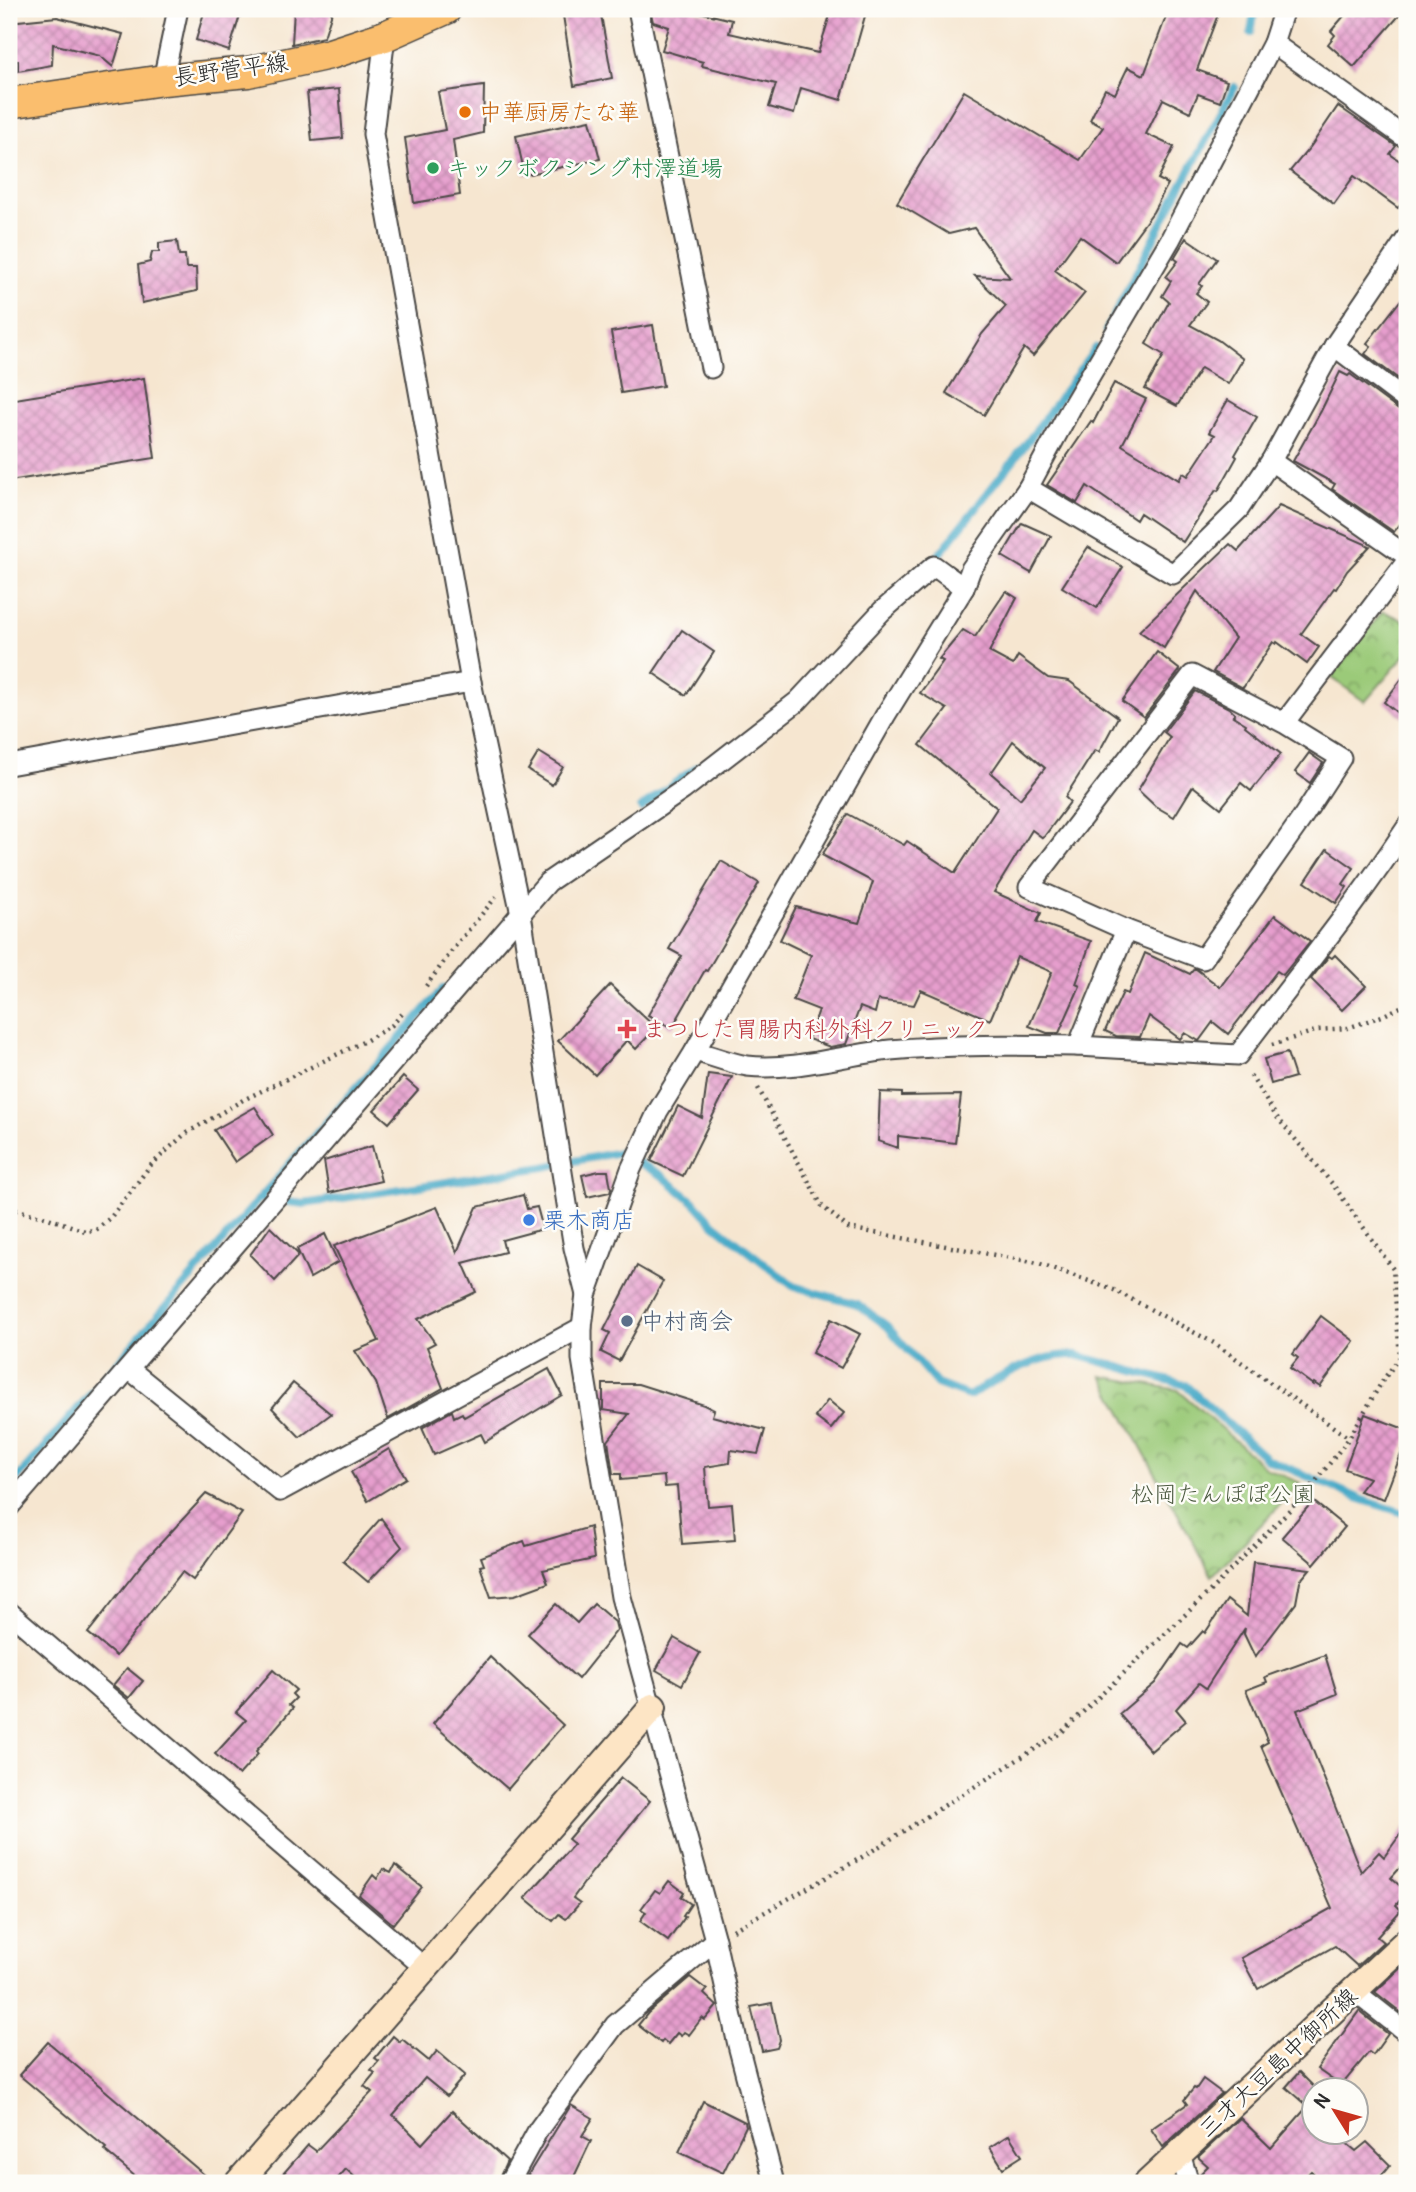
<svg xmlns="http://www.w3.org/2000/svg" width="1416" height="2192" font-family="Pangolin,'Klee One',sans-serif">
  <defs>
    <pattern id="park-crowns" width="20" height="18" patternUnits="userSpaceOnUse" patternTransform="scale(1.75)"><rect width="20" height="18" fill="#9bca79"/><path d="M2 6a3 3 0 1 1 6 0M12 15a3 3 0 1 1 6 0" fill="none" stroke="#7fa463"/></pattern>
    <pattern id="building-cross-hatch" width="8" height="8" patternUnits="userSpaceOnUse" patternTransform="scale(1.75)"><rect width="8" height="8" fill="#e69ecd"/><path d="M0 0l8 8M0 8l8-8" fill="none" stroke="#bb81a7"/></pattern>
  </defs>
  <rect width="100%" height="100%" fill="#fdfcf7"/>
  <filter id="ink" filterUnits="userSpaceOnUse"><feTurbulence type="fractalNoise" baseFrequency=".0143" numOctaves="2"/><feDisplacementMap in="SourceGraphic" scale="14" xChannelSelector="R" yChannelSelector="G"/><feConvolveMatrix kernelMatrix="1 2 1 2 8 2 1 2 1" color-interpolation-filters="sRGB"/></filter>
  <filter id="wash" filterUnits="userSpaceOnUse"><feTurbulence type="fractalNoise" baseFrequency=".00686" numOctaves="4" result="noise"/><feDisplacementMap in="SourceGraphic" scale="28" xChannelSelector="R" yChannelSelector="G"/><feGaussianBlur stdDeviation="1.57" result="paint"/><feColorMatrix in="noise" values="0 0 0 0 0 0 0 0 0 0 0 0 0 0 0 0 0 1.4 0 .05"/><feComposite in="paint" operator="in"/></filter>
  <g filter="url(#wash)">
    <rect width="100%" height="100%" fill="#f6e6d0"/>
    <g fill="url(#park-crowns)" stroke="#637a52" stroke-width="2">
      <polygon points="1383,611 1407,622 1407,653 1365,702 1331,677"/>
      <polygon points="1102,1376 1178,1390 1267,1469 1301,1483 1212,1576"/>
    </g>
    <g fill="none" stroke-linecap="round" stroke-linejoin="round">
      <g stroke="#49aac8" stroke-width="8">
        <polyline points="1251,32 1255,9"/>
        <polyline points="1106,331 1179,190 1235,87"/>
        <polyline points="931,562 938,556 1023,448 1096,348"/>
        <polyline points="641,808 698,766"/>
        <polyline points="259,1199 444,988"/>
        <path d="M288,1202L304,1204L544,1167L620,1152L661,1175L695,1203L714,1224L793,1286L857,1304L887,1326L937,1384L969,1396C1001,1376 1038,1353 1076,1355L1185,1385L1267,1459L1363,1500L1407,1514"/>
        <polyline points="9,1488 259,1199 262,1199"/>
      </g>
    </g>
    <g id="blocks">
      <g fill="url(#building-cross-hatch)" fill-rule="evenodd">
        <polygon points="205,9 242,9 229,51 196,40"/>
        <polygon points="294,9 333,9 324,37 292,44"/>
        <polygon points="562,9 600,9 612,78 574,86"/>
        <polygon points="650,9 687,9 732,20 729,33 818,53 832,9 867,9 841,100 801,88 794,114 769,107 776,84 702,66 703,62 662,50 669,27 653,22"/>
        <polygon points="1169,9 1220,9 1197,70 1227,81 1220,102 1198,94 1190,112 1163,99 1146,134 1174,147 1158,179 1168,184 1153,212 1116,262 1080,236 1055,270 1085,293 1033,356 1024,348 984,415 946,393 982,334 1006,306 975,276 1010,278 974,228 949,234 897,203 964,91 1080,160 1103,127 1090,120 1105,89 1115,94 1128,67 1144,75"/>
        <polygon points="1350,9 1405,9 1354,67 1328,44 1335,35 1331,31"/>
        <polygon points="57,17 123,34 113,67 100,56 53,44 52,65 18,71 18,61 9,61 9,22"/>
        <polygon points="484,86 483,133 453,140 460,195 414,203 405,138 445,130 438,92"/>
        <polygon points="339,89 343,138 312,141 307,92"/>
        <polygon points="1338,106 1396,146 1390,154 1407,166 1407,196 1398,208 1354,176 1334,204 1290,171 1311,146"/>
        <polygon points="590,120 600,159 525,175 516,136"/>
        <polygon points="1186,238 1217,259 1199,284 1202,286 1196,293 1207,302 1190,325 1218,340 1243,359 1228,384 1201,368 1177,406 1145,389 1164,355 1146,344 1169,302 1162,296 1171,281 1166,277 1178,261 1174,258"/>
        <polygon points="177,241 179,255 185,255 186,268 196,268 197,291 142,303 138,265 150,262 152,252 159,252 159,243"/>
        <polygon points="1407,292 1407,371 1400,380 1365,354 1371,346 1367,343"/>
        <polygon points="653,325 663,386 621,393 611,332"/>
        <polygon points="1340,372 1348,376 1350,374 1400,411 1407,413 1407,515 1394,532 1332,489 1335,484 1293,461 1321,411"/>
        <polygon points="144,378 155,458 9,481 9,400"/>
        <polygon points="1114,383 1146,399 1122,445 1179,480 1183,473 1188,476 1215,435 1209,432 1228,400 1257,417 1235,455 1237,457 1218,491 1216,490 1183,542 1140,513 1136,520 1087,486 1077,503 1047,485 1091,421 1093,423"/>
        <polygon points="1279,506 1370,546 1347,571 1336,589 1334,588 1301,634 1319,647 1307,664 1277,642 1276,644 1273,642 1243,688 1213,672 1235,638 1197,591 1164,648 1139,631 1230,544 1238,551"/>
        <polygon points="1022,523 1051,536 1031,573 1002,556"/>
        <polygon points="1088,547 1123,567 1097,608 1062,587"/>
        <path d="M1006,591L1017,598L989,652L1013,665L1018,656L1048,678L1069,681L1118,717L1099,752L1095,750L1065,797L1070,802L1043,838L1032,830L994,892L1041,913L1037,922L1091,941L1076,984L1080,986L1059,1033H1047L1029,1026L1052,972L1017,957L990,1020L921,990L914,1005L878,1000L875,1013L860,1007L846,1044L830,1047L808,1039L819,1010L793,1000L811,955L780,940L796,907L859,923L873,882L822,855L848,814L904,845L907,841L955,873L997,808L920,745L947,709L920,693L943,661L939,659L963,630L975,637ZM1013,741L1045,768L1020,799L991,773Z"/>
        <polygon points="682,630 714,652 686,695 653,673"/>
        <polygon points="1157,652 1180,670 1144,717 1122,701"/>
        <polygon points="1407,672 1407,721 1384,702"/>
        <polygon points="1195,691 1229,708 1235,714 1233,716 1246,724 1245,726 1281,754 1251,791 1241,783 1221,808 1193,786 1174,817 1155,806 1138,790 1170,737 1164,732"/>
        <polygon points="539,752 563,767 552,785 528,770"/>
        <polygon points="1309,753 1323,763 1310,783 1295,772"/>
        <polygon points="1327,849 1354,868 1343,884 1347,887 1336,903 1305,882"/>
        <polygon points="721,861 759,883 707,971 705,970 672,1028 648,1015 682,956 669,949"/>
        <polygon points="1275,915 1310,941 1283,975 1277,971 1228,1034 1213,1022 1199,1041 1185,1033 1180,1039 1149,1016 1140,1037 1116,1036 1105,1031 1123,992 1128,994 1145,953 1190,974 1194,969 1196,969 1220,987"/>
        <polygon points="1335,955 1366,986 1342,1010 1311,979 1329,956 1332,958"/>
        <polygon points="610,985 656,1028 636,1049 627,1040 595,1075 558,1041"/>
        <polygon points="1287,1053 1295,1077 1271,1084 1264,1059"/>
        <polygon points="708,1074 732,1077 683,1176 651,1161 678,1106 702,1118"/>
        <polygon points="403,1077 418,1090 389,1123 374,1110"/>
        <polygon points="880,1092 902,1093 902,1096 961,1095 955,1143 898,1136 898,1148 878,1141"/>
        <polygon points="255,1107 273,1135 235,1162 214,1130"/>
        <polygon points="372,1146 381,1181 329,1193 324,1161"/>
        <polygon points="599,1171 608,1171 611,1188 610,1192 587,1197 582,1175"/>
        <polygon points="523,1195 527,1209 537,1207 543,1229 502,1240 505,1252 463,1263 476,1292 418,1319 435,1343 427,1347 443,1388 388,1419 376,1383 355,1351 379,1341 334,1246 437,1207 457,1252 477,1207"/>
        <polygon points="270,1227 299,1255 275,1281 250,1255"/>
        <polygon points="325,1234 338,1262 310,1278 297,1249"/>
        <polygon points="637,1266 663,1281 619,1361 601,1352 610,1333 604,1330"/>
        <polygon points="1321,1316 1354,1341 1320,1387 1314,1383 1313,1385 1290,1368 1298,1358 1293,1354"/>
        <polygon points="831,1319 860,1334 841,1368 812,1353"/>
        <polygon points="549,1369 562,1395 485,1442 481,1434 434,1455 422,1428 452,1411 454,1417 462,1413 464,1417"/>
        <polygon points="293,1383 331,1414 300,1437 272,1408"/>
        <polygon points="603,1384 638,1384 704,1405 714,1410 712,1416 765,1430 758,1454 731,1450 730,1463 705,1467 708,1506 732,1504 735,1540 682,1544 677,1486 665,1487 664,1476 621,1480 621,1474 613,1474 608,1441 629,1414 603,1410"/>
        <polygon points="828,1400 844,1413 831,1429 815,1417"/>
        <polygon points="1365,1414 1407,1430 1407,1438 1384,1499 1359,1491 1369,1478 1345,1469"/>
        <polygon points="389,1449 406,1478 368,1501 351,1472"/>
        <polygon points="206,1494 242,1513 193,1580 182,1572 116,1656 88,1633 146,1559"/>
        <polygon points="1313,1501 1345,1527 1314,1564 1282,1537"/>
        <polygon points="381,1518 402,1547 368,1582 343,1561"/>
        <polygon points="590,1527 594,1559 543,1570 548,1583 515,1595 491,1597 480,1566 484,1565 481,1557 524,1541 526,1546"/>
        <polygon points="1253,1562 1310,1569 1300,1581 1296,1603 1255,1657 1244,1634 1245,1628 1206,1688 1199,1683 1176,1709 1186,1721 1151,1751 1119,1714 1155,1683 1182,1644 1188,1648 1203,1631 1205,1633 1227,1600 1247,1616"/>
        <polygon points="556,1604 577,1623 594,1604 615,1622 617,1630 578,1679 528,1634"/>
        <polygon points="674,1638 700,1653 682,1685 656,1670"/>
        <polygon points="1325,1655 1337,1694 1297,1710 1361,1872 1379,1852 1384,1857 1407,1825 1407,1860 1391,1878 1407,1892 1396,1905 1401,1910 1377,1937 1383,1942 1357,1966 1335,1946 1258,1989 1241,1958 1332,1908 1261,1746 1268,1742 1246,1690 1267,1682 1265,1677"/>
        <polygon points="490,1657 563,1725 508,1789 433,1724"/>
        <polygon points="127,1668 143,1681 129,1698 113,1685"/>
        <polygon points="273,1670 296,1690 292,1694 296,1698 289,1705 293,1708 256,1751 258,1754 239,1775 215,1754 246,1720 236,1712"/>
        <polygon points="621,1778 650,1801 592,1872 573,1898 580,1903 566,1919 559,1914 553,1921 525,1898 574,1844 568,1839"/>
        <polygon points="395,1865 422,1887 393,1924 359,1895 373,1875 377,1879 383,1869 391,1873"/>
        <polygon points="669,1881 684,1892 681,1897 691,1904 683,1916 685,1917 668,1941 640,1921 646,1912 641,1909 655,1890 660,1893"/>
        <polygon points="1407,1962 1407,2008 1403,2014 1375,1992"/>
        <polygon points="690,1977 707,1990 704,1994 717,2006 705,2020 702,2018 689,2035 684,2032 681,2036 677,2033 668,2044 663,2040 661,2043 638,2025 648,2013"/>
        <polygon points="772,2003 780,2040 777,2048 762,2051 751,2007"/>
        <polygon points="1359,2011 1388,2034 1373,2055 1369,2052 1341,2086 1317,2069"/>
        <polygon points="393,2036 400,2042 402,2039 429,2061 437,2051 465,2075 447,2096 425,2078 393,2115 422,2144 452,2111 507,2161 497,2183 361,2183 346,2169 334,2183 275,2183 308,2145 316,2151 372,2092 364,2086 375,2073 371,2070 379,2061 375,2058"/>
        <polygon points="48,2042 133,2114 214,2183 143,2183 104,2150 106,2148 19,2075"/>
        <polygon points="1299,2072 1317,2090 1314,2090 1314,2132 1333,2132 1356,2151 1367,2142 1390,2165 1375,2183 1323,2183 1311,2171 1299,2183 1201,2183 1199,2175 1208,2166 1198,2157 1240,2118 1271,2148 1308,2106 1286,2087"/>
        <polygon points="1203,2079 1222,2093 1163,2147 1151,2129 1187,2104 1184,2100 1194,2088 1196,2089"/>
        <polygon points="703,2101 745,2122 746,2126 723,2173 679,2152"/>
        <polygon points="571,2105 593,2118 582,2136 591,2141 571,2183 523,2183"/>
        <polygon points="1009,2135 1022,2156 1003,2168 990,2147"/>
      </g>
    </g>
  </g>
  <g filter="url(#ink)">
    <use href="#blocks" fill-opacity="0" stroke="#494744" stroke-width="2"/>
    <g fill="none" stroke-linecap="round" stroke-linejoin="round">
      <g stroke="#494744" stroke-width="23">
        <g id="street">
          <polyline points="638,9 711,368"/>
          <polyline points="385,36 373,134 471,682"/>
          <polyline points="1273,43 1407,139"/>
          <polyline points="163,80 178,9"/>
          <polyline points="1334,346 1407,401"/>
          <polyline points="1271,461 1407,556"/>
          <polyline points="1028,488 1173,574 1239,509 1271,461 1334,346 1407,238"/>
          <polyline points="1284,723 1192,675 1029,887 1126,930 1203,959 1300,821 1341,758 1284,723 1407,561"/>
          <polyline points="9,765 471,682 521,914 574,1248 586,1295"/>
          <path d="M1078,1046L1238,1055C1295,979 1355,906 1407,827"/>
          <path d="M695,1051C712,1056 730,1063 747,1066C795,1071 843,1055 890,1050C953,1044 1015,1045 1078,1046L1126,930"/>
          <polyline points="129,1369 280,1491 582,1327"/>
          <polyline points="9,1507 548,882 683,790 798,701 882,611 934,566 964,588"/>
          <polyline points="9,1612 425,1968"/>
          <polyline points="1355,1992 1407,2033"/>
          <polyline points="1180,2154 1189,2183"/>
          <polyline points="509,2183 538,2130 615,2025 715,1940"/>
          <polyline points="774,2183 738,2045 715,1940 621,1597 582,1359 582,1327 586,1295 631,1169 658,1111 695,1051 885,716 964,588 971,569 1028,488 1071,408 1170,240 1273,43 1284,9"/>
        </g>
      </g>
      <g stroke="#494744" stroke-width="30">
        <g id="secondary">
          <polyline points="238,2183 653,1707"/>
          <polyline points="1148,2183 1407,1941"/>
        </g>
      </g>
      <g stroke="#494744" stroke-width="33">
        <polyline id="primary" points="9,103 163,80 248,72 330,54 385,36 446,9"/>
      </g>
      <g stroke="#494744" stroke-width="4.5" stroke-dasharray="2 5" stroke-linecap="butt">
        <polyline points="426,986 457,944 496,897"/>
        <polyline points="1272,1045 1318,1030 1348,1028 1382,1016 1407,1004"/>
        <polyline points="758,1088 822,1206 848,1228 1038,1263 1114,1290 1214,1343 1349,1438"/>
        <polyline points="9,1208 48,1218 85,1231 96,1230 111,1217 150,1166 185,1134 243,1100 367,1040 392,1025 402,1014"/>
        <polyline points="733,1930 859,1859 1062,1732 1209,1592 1310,1489 1349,1438 1383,1380 1400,1357 1393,1269 1334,1186 1276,1116 1249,1073"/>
      </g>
      <use href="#street" stroke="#fff" stroke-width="19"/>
      <use href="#secondary" stroke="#fde5c5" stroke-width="26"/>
      <use href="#primary" stroke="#fabe6e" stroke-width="30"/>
    </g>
  </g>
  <circle fill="#e8710a" stroke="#fdfcf7" stroke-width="2.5" cx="465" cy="112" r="7"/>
  <circle fill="#2e9e5b" stroke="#fdfcf7" stroke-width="2.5" cx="433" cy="168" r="7"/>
  <path fill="#e0444e" stroke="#fdfcf7" stroke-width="2.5" d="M623.5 1018.5h7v7h7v7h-7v7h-7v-7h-7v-7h7z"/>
  <circle fill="#3f7fe0" stroke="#fdfcf7" stroke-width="2.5" cx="529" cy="1220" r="7"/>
  <circle fill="#5c6f8a" stroke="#fdfcf7" stroke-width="2.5" cx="627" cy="1321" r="7"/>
  <g text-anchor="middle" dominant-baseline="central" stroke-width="5" stroke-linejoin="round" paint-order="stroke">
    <g font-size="23" fill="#2b2b2b" stroke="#fdfcf7">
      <text transform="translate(231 70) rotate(-8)">長野菅平線</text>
      <text transform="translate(1278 2063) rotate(-43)">三才大豆島中御所線</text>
    </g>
    <g font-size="23" fill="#c56008" stroke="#fdfcf7" text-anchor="start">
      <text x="479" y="112">中華厨房たな華</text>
    </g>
    <g font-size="23" fill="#27864d" stroke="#fdfcf7" text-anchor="start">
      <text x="447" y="168">キックボクシング村澤道場</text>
    </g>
    <g font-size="23" fill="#be3a42" stroke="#fdfcf7" text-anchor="start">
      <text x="643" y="1029">まつした胃腸内科外科クリニック</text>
    </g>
    <g font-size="23" fill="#366cbe" stroke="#fdfcf7" text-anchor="start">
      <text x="543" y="1220">栗木商店</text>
    </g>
    <g font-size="23" fill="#4e5e75" stroke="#fdfcf7" text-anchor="start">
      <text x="641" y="1321">中村商会</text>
    </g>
    <g font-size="23" fill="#4d5b42" stroke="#fdfcf7">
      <text x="1223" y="1494">松岡たんぽぽ公園</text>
    </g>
  </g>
  <rect width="1416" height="2192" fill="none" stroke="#fdfcf7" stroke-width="35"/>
  <g transform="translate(1335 2111) rotate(307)"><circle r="33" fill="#fdfcf7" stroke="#a9a8a5" stroke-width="2"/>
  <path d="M0-5L12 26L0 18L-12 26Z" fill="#c8321e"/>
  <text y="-10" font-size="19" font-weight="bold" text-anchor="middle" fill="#2b2b2b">N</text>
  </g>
</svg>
